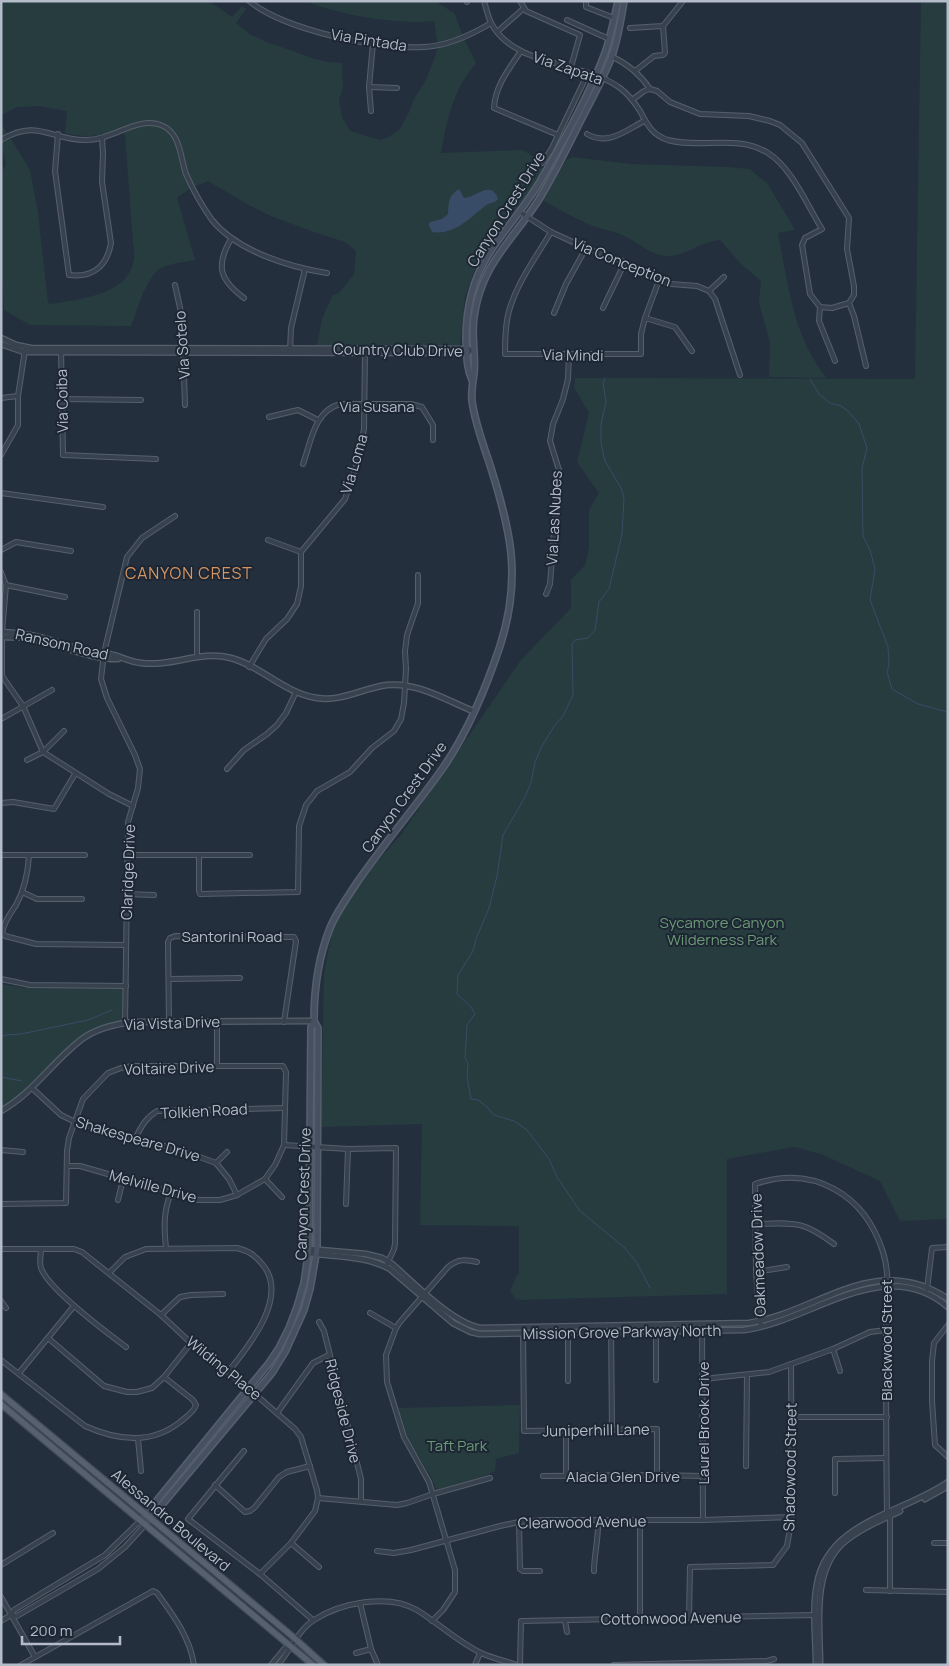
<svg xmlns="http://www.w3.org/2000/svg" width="949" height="1666" font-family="Manrope,sans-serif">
  <rect width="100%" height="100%" fill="#242f3e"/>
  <g fill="#263c3f">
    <path d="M1,1H209L232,17L242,6L246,9L236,23L251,35L267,42L312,58L327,62L342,63L343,88L339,100L342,117L350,131L380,140L387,138L400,129L409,112L415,97L425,82L434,59L438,48L434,21C397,25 340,15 305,1H435L454,13L465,41L476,63C452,93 448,116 441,153L523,150L534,157L536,164L541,168L561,169L565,161L572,157L631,164L727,167L749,169L767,183L795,230L778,233C788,283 793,338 827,378L769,377L770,342L759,303L761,281L741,264L720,240C701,241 686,257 666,256C650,255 637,241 622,235C614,231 605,230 596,227C572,218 551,204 528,193L492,240L475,269L465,297L460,346L317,345L322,319L332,296L339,293L354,274L356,251L345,242L311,231L271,216L247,204L208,181L189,189L177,198L195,260C185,262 173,263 163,267C146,275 138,309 131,326L30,325L4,310L1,262V173L6,164L1,144V123L30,170L38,213L48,303L51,304C87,298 143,293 133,242L125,135L118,129C99,137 84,138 65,133L67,111L39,106L18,107L1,115Z"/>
    <polygon points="921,1 948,1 948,1219 900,1221 880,1181 821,1154 794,1147 727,1159 727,1294 519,1300 519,1298 516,1300 510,1291 517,1275 519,1274 519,1226 420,1225 422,1124 321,1127 324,973 333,927 351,896 373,866 400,836 521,660 571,608 571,580 585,565 589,548 589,510 599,493 577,462 589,413 574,387 575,378 915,379"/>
    <polygon points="1,984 25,988 40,985 127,985 128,1023 89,1035 1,1112"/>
    <polygon points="520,1405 519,1453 496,1459 495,1471 484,1476 436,1490 431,1477 408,1438 398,1408"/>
  </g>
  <path fill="#394c67" d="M459,189L464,198C476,198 491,179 498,199C495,203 493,202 488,204C471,216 455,236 432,232L429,225L430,222L442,219L448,214C449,202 448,196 459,189Z"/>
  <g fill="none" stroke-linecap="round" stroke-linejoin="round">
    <g stroke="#394c67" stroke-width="1">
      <polyline points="605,378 603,383 606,402 601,424 601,444 605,461 621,488 624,498 622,534 609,589 599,602 595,630 588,638 575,640 572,644 573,695 563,716 555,725 542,746 535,762 531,783 524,799 503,835 497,876 489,908 476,939 473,951 458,975 457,994 471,1007 475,1014 467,1025 465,1058 468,1064 467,1077 471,1099 478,1100 487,1107 494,1115 514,1121 527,1130 549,1159 557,1177 580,1211 625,1248 637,1263 650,1288"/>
      <polyline points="810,379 819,394 830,403 841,406 848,411 859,424 867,448 862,468 863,536 870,550 875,569 870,600 888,647 889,665 887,672 892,689 918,704 948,712"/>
      <polyline points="1,1037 6,1035 21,1034 88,1020 112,1010"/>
      <polyline points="1,1077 22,1081"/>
    </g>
    <g stroke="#565f6c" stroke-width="6">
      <g id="minor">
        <path d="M249,1C285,30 378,50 424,47C447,46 471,35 491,23"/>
        <polyline points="467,1 467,2"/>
        <path d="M484,1C486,8 488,16 491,23C515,68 582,60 620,88C628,94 635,103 640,111C647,124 652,135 668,140C700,149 737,134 768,153C792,168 807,205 822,229L805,238L802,245L810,294L820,307L819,321L835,361"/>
        <polyline points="520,1 526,11 580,35 571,67"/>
        <polyline points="586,1 586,7 614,18"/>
        <polyline points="567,20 609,39"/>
        <polyline points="630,28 663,26 683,1"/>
        <polyline points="498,31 524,8"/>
        <path d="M521,51C509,69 495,86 494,108L558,135"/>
        <path d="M611,56C628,64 640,74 650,89"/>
        <polyline points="635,71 654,56 663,55 665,53 663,26"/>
        <polyline points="369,87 397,88"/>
        <polyline points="632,100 644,91 650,89 657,91 670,102 700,114 749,116 770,121 780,125 802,143 849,218 847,249 854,286 854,295 849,303"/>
        <polyline points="371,111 369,87 373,43"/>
        <path d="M58,134L55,171L69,275C93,278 107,266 111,243L102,182L103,153L102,139"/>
        <path d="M587,134C608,146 625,131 644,121"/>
        <path d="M1,140C37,118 51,140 85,140C111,141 137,116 161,125C181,133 180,157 186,174C193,190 202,206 212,220C237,251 289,267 327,273"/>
        <polyline points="542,163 551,150 588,73"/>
        <polyline points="520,212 551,232 586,248 625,262 642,273 671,284 697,286 709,291 724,277"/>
        <path d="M551,232C535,259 515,285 508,315C505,328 505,341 505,354H641V334L645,318L659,280"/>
        <path d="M231,239C215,266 220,280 244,298"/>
        <polyline points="175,285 182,317 185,405"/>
        <polyline points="709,291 715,299 740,375"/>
        <polyline points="849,303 854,316 866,366"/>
        <polyline points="820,307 832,308 849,303"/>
        <polyline points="603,308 625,262"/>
        <polyline points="554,313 566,284 586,248"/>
        <polyline points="645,318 675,327 692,351"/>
        <polyline points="61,349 63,455 156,459"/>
        <polyline points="290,350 291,328 305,269"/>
        <polyline points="1,398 18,396"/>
        <polyline points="63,399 141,400"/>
        <polyline points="269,417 298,410 318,420"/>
        <polyline points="1,455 18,425 18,396 25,350"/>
        <path d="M303,464C311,442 314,411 340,404H411L422,407L433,425V440"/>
        <polyline points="1,493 103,507"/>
        <polyline points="268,540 301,552"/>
        <polyline points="1,550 16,542 71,551"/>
        <polyline points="1,572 6,585 2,632 2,676 23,706 43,752 109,794 133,806"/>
        <polyline points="6,585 65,597"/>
        <polyline points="546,594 550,584 559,470 550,441 553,424 563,399 568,379 569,354"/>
        <polyline points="197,656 197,612"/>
        <polyline points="249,667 266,639 287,619 297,604 301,586 301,552 345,499 358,460 364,429 365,351"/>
        <polyline points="3,718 52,690"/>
        <polyline points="27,760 43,752 64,731"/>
        <polyline points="227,769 244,750 267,734 277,725 286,713 296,692"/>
        <polyline points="1,803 13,802 54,809 75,774"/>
        <polyline points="1,855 85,855"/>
        <path d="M29,855C28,874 25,889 16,905C10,914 4,922 2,933L5,936L36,944L126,945"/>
        <polyline points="127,855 250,855"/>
        <polyline points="199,855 199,891 200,894 298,892 299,826 306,805 317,791 350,772 372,748 394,731 401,719 404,703 406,669 405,651 407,635 418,603 418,575"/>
        <polyline points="22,892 37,899 82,899"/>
        <polyline points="126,894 154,895"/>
        <polyline points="1,979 30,985 126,986"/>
        <polyline points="169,979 240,978"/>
        <polyline points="169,1022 168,942 170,938 175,936 294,937 296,941 284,1022"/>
        <polyline points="217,1022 217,1066"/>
        <polyline points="125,1023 128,822 138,788 140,769 135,755 107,698 101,679 104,653 127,557 142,538 175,516"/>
        <polyline points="32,1088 61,1115 75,1122 186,1152 216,1163 229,1179 237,1195"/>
        <path d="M136,1137C142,1125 146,1118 157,1111L285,1108"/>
        <polyline points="284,1145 348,1149 396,1148 395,1243 394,1249 387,1264"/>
        <polyline points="1,1150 23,1152"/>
        <polyline points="216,1163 227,1152"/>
        <polyline points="265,1179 282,1197"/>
        <polyline points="118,1200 123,1179"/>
        <polyline points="1,1204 66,1203 67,1151 69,1138 83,1099 108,1073 121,1068 132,1066 283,1066 286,1072 284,1145 275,1165 265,1179 237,1195 220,1200 198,1200 80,1166 67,1166"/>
        <polyline points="346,1204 348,1149"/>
        <path d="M756,1224C795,1223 802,1220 834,1244"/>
        <path d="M166,1248C164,1229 163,1212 171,1193"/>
        <polyline points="1,1249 74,1249 82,1252 161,1315 191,1343 249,1389 295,1429 301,1437 317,1490 318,1498 315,1511 291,1543 260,1574"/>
        <path d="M41,1249C41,1255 39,1263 41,1268C48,1289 106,1332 126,1347"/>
        <polyline points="756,1272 787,1267"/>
        <path d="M109,1273L125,1257L146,1249L237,1248C249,1251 255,1255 263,1265C289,1297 249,1346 228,1372"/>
        <polyline points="927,1289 932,1248 948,1247"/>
        <polyline points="1,1301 6,1308"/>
        <polyline points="370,1313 396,1328"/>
        <polyline points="161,1315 180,1297 191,1295 223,1294"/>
        <polyline points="319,1322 324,1331 361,1479 361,1501"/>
        <polyline points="702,1325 703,1520"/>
        <polyline points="948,1325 934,1343 932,1361 932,1401 935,1445 948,1457"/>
        <polyline points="656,1326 656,1380"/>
        <path d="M762,1326L760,1322L756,1272L755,1184C814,1164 865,1195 883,1252C891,1277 886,1306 886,1332C886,1392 886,1451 887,1511L890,1519V1591"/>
        <polyline points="568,1327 568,1381"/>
        <polyline points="611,1327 612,1430"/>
        <polyline points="523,1328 524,1431 657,1429 657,1475"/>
        <polyline points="48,1338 104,1386 127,1392 137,1392 152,1388 164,1377 191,1343"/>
        <polyline points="833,1349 840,1371"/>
        <path d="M1,1360L85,1426C116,1440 151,1445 180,1422C186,1417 194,1412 196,1405L193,1400L164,1377"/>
        <polyline points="19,1373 74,1306"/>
        <polyline points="703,1379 769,1372 833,1349 870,1332 886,1330"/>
        <polyline points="277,1413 313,1363 329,1355"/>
        <polyline points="791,1417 887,1417"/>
        <polyline points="566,1431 566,1475"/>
        <polyline points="138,1439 141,1471"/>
        <polyline points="244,1451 188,1519 260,1574 313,1620"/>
        <polyline points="746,1466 747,1375"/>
        <polyline points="543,1476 657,1475 702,1476"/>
        <polyline points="215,1485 245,1512 250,1511 255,1507 279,1477 287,1472 310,1466"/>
        <polyline points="835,1493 835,1459 886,1458"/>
        <polyline points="318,1498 397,1505 407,1503 433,1494 490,1478"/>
        <polyline points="640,1520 640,1618"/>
        <polyline points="519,1522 520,1569 523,1571 540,1571"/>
        <polyline points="291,1543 319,1567"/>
        <polyline points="934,1543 948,1543"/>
        <polyline points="377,1551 394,1553 411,1550 500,1526 519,1522 544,1520 703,1520 792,1517"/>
        <polyline points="1,1565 53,1533"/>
        <path d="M594,1571C594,1554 599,1537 598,1520"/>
        <polyline points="866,1590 948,1592"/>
        <polyline points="1,1597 35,1657"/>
        <polyline points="360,1603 371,1649 378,1665"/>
        <polyline points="11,1615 14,1610 105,1555 141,1520"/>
        <polyline points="689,1618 690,1567 773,1565 787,1546 792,1517 791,1364"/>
        <polyline points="1,1621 11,1615 17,1616 98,1569 125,1547 146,1524"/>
        <path d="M432,1621L443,1610L455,1592V1570L429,1482L404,1437L387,1382L386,1355L396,1328L400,1322L448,1267C457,1259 466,1259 477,1262"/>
        <polyline points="565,1621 567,1632"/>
        <polyline points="356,1653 371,1649"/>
        <path d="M21,1665L153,1591L157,1593C173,1615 190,1637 194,1665"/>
        <polyline points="271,1665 285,1648 291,1645"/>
        <path d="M278,1665C290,1651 298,1630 314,1620C340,1603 388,1593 417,1610C438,1623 458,1642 481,1653C492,1658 505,1661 517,1665"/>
        <polyline points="475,1665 480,1653"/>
        <polyline points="520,1665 521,1621 816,1615"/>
        <polyline points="614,1665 767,1661 774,1659"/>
      </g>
    </g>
    <g stroke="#565f6c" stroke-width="7">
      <g id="tertiary">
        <polyline points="1,338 16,345 31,348 467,349 473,351"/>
        <polyline points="1,344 24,352 43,352 468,353"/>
        <path d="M1,632C13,633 24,633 35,636C50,639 64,645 79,649C89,651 99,652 109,654C120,656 130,662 141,663C173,667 199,650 231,658C261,666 284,693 317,698C342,702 363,688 387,685C417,682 446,700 473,711"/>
        <path d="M1,637C12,637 22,637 32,639C61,645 88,659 118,659"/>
        <path d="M1,1111C33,1093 53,1061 82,1039C97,1028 115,1024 133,1022L314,1021"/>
        <path d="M309,1249L366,1254L382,1258L392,1264C415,1284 451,1322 480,1328L749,1323C819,1312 876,1250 948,1299"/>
        <path d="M309,1253C336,1257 365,1255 390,1269L453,1323L471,1332L480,1334L744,1330C810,1322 885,1252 948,1307"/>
        <polyline points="925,1499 948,1486"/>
        <path d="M816,1665C816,1639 812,1610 817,1584C828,1521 904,1513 948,1482"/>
        <path d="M820,1665C820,1626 811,1572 843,1543C859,1529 881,1520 900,1511"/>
      </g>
    </g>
    <g stroke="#565f6c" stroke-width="8">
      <g id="secondary">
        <path d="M472,380C466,367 467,353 466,339C466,309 473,278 490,252C506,227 527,205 542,178C565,138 589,96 605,53C611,36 614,19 618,1"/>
        <path d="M141,1520L269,1363L279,1348L289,1328L297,1307L304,1283L309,1249L311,1027L314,1021C314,989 318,958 330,928C336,913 347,898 356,884C382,846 413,810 440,772C466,736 486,688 500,646C522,578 511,531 490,465C483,444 475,423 472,401C471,391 473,382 474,373C476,355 471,336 474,317C481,265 511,242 538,201C554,175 567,148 580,122C591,100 603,79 612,56C618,38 621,20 624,1"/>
        <polyline points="146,1524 272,1373 285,1352 304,1310 310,1289 317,1249 318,1028 314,1021"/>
      </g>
    </g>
    <g stroke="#414a57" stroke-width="8">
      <g id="primary">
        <polyline points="1,1394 292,1636 324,1665"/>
        <polyline points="1,1404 313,1665"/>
      </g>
    </g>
    <use href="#minor" stroke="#38414e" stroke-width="4"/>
    <use href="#tertiary" stroke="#38414e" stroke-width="4.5"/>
    <use href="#secondary" stroke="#465061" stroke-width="5"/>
    <use href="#primary" stroke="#56606e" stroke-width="5.5"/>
  </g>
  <g text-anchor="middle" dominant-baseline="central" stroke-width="4" stroke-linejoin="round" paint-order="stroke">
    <g font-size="15" fill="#b4bcc9" stroke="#1d2633">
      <text transform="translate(369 40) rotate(9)">Via Pintada</text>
      <text transform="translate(568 68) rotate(19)">Via Zapata</text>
      <text transform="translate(506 209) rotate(-58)">Canyon Crest Drive</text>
      <text transform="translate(622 262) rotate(22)">Via Conception</text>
      <text transform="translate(182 345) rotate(-94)">Via Sotelo</text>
      <text transform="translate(398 350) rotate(1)">Country Club Drive</text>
      <text transform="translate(573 355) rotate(1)">Via Mindi</text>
      <text transform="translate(62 401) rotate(-91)">Via Coiba</text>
      <text x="377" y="406">Via Susana</text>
      <text transform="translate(354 464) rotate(-74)">Via Loma</text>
      <text transform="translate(554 518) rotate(-87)">Via Las Nubes</text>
      <text transform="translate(62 644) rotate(13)">Ransom Road</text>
      <text transform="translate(404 797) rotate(-54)">Canyon Crest Drive</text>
      <text transform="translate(128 872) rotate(-88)">Claridge Drive</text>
      <text x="232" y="936">Santorini Road</text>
      <text transform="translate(172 1023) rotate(-2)">Via Vista Drive</text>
      <text transform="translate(169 1068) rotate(-2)">Voltaire Drive</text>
      <text transform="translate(204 1111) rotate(-3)">Tolkien Road</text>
      <text transform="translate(138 1139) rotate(16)">Shakespeare Drive</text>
      <text transform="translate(153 1186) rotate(15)">Melville Drive</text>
      <text transform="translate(303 1194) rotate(-88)">Canyon Crest Drive</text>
      <text transform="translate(758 1255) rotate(-92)">Oakmeadow Drive</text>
      <text transform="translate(622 1332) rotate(-1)">Mission Grove Parkway North</text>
      <text transform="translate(886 1340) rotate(-90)">Blackwood Street</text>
      <text transform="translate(224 1368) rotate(39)">Wilding Place</text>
      <text transform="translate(343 1411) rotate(76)">Ridgeside Drive</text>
      <text transform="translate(703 1423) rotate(-90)">Laurel Brook Drive</text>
      <text transform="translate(596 1430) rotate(-1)">Juniperhill Lane</text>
      <text transform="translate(790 1467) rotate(-89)">Shadowood Street</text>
      <text x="623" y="1476">Alacia Glen Drive</text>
      <text transform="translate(171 1520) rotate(40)">Alessandro Boulevard</text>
      <text transform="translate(582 1522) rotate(-1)">Clearwood Avenue</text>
      <text transform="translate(671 1618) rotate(-1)">Cottonwood Avenue</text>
    </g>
    <g font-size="15" fill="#6b9a76" stroke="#1d2633">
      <text x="722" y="922">Sycamore Canyon<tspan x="722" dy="17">Wilderness Park</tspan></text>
      <text x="457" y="1445">Taft Park</text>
    </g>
    <g font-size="16" letter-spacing="1" fill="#d59563" stroke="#1d2633">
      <text x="189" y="573">CANYON CREST</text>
    </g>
  </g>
  <rect width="949" height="1666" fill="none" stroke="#b4bcc9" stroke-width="5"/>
  <path d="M22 1636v8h98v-8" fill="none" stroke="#b4bcc9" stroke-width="2.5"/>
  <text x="30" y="1636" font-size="15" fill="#b4bcc9" stroke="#1d2633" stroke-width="4" paint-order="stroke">200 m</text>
</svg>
